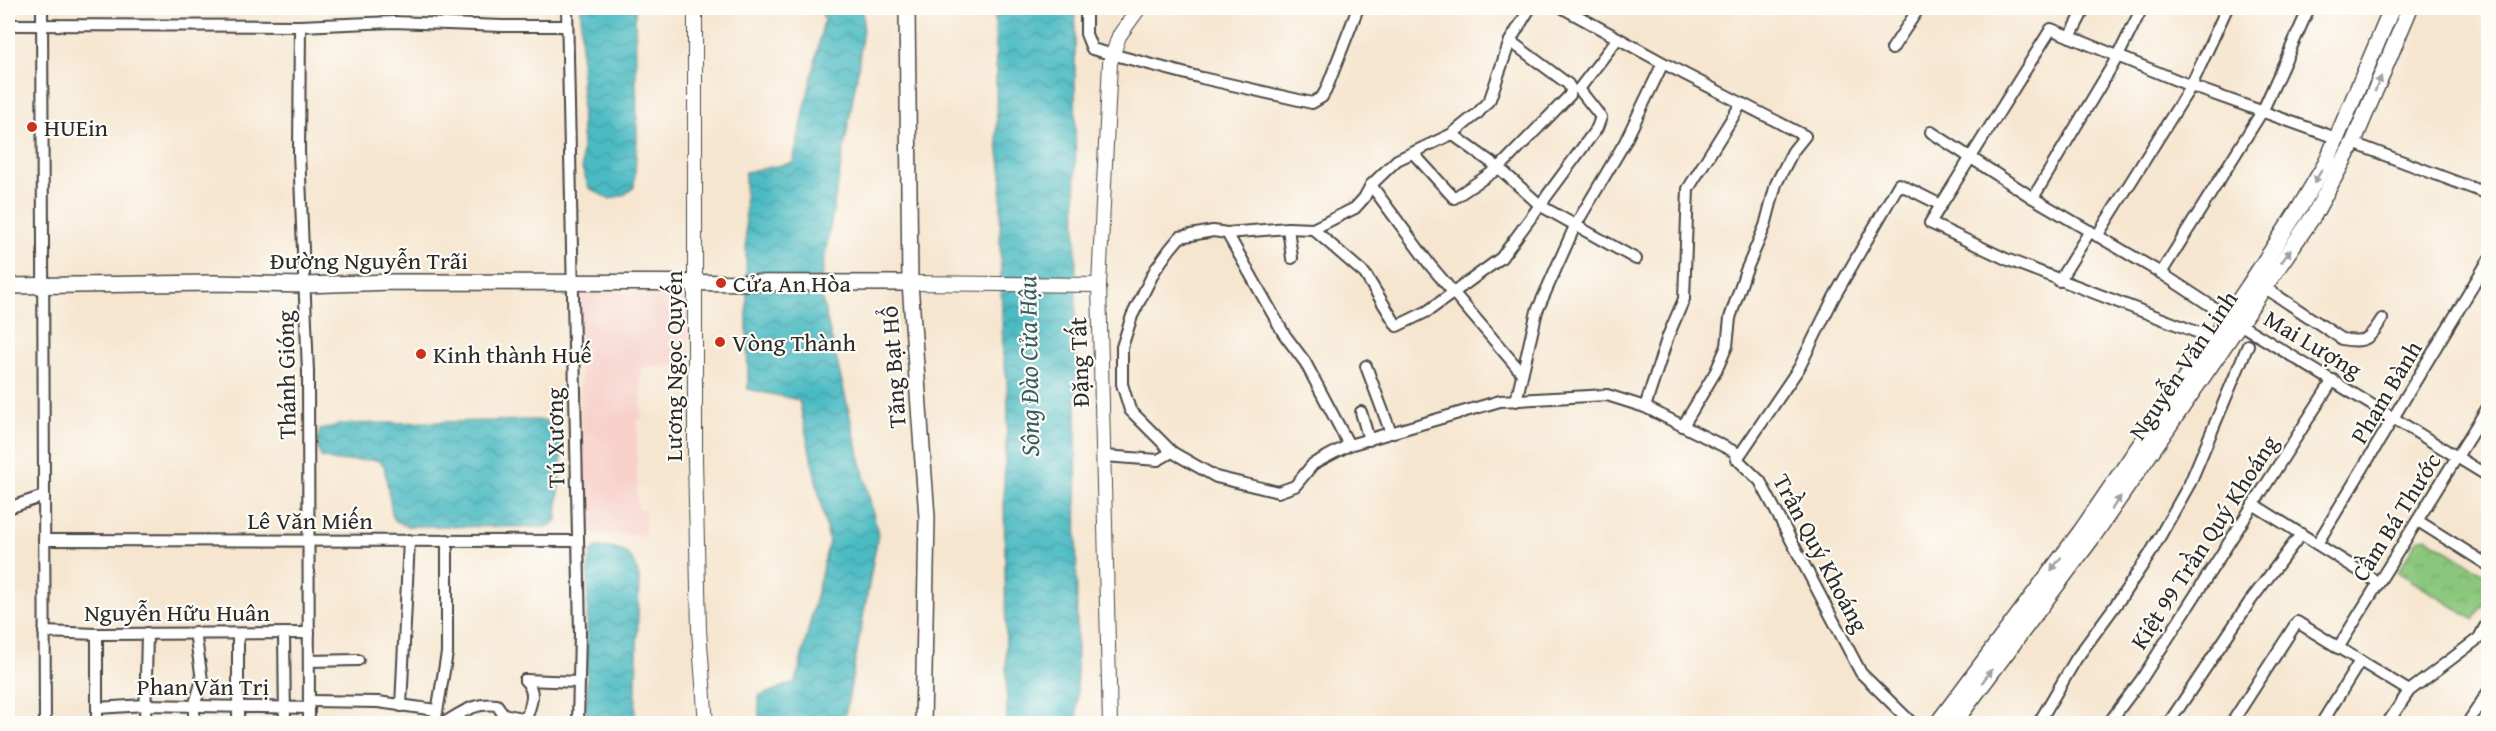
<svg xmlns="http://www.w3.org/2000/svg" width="2496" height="731" font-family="'Gentium Book Plus',serif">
  <defs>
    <pattern id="park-crowns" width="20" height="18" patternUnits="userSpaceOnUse" patternTransform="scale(1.5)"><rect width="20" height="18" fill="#8ac77c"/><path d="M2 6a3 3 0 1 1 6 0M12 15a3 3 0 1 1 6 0" fill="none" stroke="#71a266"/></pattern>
    <pattern id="water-waves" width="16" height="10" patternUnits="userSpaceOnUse" patternTransform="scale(1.5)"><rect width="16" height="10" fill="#4cbbc3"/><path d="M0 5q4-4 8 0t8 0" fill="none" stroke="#3f989f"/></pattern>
  </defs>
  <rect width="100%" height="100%" fill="#fdfcf7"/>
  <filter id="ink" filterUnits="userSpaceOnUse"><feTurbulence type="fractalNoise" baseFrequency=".0167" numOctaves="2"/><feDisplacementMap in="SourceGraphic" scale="12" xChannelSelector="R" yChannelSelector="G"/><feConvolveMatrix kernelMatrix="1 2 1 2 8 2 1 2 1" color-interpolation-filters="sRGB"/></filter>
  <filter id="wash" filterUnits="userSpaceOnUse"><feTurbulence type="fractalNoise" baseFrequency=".008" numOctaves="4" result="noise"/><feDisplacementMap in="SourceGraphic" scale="24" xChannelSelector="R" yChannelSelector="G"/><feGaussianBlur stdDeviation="1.35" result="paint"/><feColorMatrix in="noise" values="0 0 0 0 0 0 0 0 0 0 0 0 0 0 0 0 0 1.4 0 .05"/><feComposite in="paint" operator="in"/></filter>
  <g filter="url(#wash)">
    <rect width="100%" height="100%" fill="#f6e6d0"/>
    <polygon fill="#f7d0c9" points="577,292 688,292 689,365 640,368 642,420 637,420 637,509 645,510 645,535 585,534"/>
    <polygon fill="url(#park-crowns)" stroke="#5a7954" stroke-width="1.5" points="2426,537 2488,576 2488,596 2474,620 2398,572 2417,540"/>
    <g fill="url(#water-waves)" stroke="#3c7377" stroke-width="1.5">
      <polygon points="581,8 635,8 637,137 634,187 625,194 610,199 589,188 582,168"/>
      <polygon points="821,8 863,8 863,27 858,70 823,266 822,299 878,534 844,723 759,723 759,696 796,682 829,541 799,400 748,389 745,172 793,163 824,20"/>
      <polygon points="995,8 1075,8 1077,723 1007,723 1004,484 1008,410 1007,378 1003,355 1000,236 1002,174 997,136"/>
      <polygon points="536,420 551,422 560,429 562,440 557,520 547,527 406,526 393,519 384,465 377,460 336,461 321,457 317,442 320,430 342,424"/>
      <path d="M597,547C624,550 631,549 639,577L635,723H586L588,572L591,553Z"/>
    </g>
  </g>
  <g filter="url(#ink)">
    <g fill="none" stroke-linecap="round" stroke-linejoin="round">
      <g stroke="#494744" stroke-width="14">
        <g id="minor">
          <polyline points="42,8 45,724"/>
          <polyline points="567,8 580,633 578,724"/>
          <polyline points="1086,8 1086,34 1092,49 1202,78 1312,103 1322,97 1326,90 1358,8"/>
          <polyline points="1563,8 1663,63 1805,136 1793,151 1776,184 1765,226 1745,273 1730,318 1727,346 1716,371 1683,426"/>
          <polyline points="8,25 300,26 393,22 502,26 567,26"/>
          <polyline points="300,26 299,152 308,372 309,724"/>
          <polyline points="2070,37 2085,8"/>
          <polyline points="1892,49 1919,8"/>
          <polyline points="1931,132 2033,198 2161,273 2228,317 2488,476"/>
          <polyline points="1452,134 1499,168 1541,206 1636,259"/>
          <polyline points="2353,143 2488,194"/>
          <polyline points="1413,153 1454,198 1499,168 1570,95 1571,89 1568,84 1510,41"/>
          <polyline points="1371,185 1430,265 1521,372"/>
          <polyline points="2033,198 2118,56 2142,8"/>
          <polyline points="1941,205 2051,29 2191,86 2336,138"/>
          <polyline points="1288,228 1292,258"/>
          <polyline points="1313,229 1365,274 1397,326 1428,311 1501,258 1597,128 1601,117 1579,89 1618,38"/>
          <polyline points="1227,233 1284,334 1305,362 1349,445"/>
          <polyline points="2097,236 2191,86 2227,8"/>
          <polyline points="2161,273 2263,110 2309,8"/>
          <polyline points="2059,281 2090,231"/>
          <path d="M2264,287L2342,339C2366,344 2370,338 2382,319"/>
          <polyline points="1366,366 1391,433"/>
          <polyline points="1516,401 1537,311 1558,264 1575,226 1625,142 1663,63"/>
          <polyline points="1645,407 1668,336 1684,299 1688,189 1741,104"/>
          <polyline points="1361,412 1369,440"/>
          <polyline points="1172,452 1130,410 1122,384 1122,347 1132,316 1155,270 1170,249 1180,237 1213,231 1227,233 1288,228 1313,229 1355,208 1364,198 1371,185 1397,160 1452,134 1478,113 1490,99 1510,41 1530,8"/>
          <polyline points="1104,456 1158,460 1172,452 1216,477 1278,492 1295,486 1313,464 1349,445 1500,401 1607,395 1645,407 1735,452 1737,459 1760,481 1861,673 1913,724"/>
          <polyline points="1737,459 1799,368 1834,297 1899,184 1941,205 1930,223 2006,259 2199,333 2211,342"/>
          <polyline points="2253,504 2379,583"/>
          <polyline points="8,508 44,496"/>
          <polyline points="2418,521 2488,565"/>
          <polyline points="44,540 577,541"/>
          <polyline points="2317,544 2488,261"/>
          <polyline points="44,632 97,634 309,633"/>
          <polyline points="284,633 285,724"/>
          <polyline points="97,634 97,724"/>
          <polyline points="2338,648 2488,407"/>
          <polyline points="309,661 358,660"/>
          <polyline points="525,680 578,682"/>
          <polyline points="309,701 378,702 436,710"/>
          <polyline points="401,706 409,540"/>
          <polyline points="97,708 145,705 309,708"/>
          <polyline points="145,724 147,633"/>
          <polyline points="194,724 194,707 202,680 195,632"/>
          <polyline points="238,724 238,634"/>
          <polyline points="435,724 447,653 447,540"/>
          <path d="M442,724C462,713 473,702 497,705L503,714L526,719C531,704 537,692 525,680"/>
          <polyline points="2038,724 2076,659 2120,599 2150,554 2190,483 2248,345"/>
          <polyline points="2108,724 2141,680 2333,380"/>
          <polyline points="2168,724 2251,600 2301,534"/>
          <polyline points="2231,724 2297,622 2409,691"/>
          <polyline points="2321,724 2360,661"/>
          <polyline points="2387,724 2409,691 2479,638 2488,621"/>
          <polyline points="2467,724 2488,692"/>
        </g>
      </g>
      <g stroke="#494744" stroke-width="16">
        <g id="tertiary">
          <polyline points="695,8 695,459 699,630 706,724"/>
          <polyline points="910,283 1099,285"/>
          <polyline points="1110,724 1099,285 1110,63 1119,36 1139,8"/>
        </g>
      </g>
      <g stroke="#494744" stroke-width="18">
        <g id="secondary">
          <polyline points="907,8 910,283 927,517 923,724"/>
          <polyline points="8,286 214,283 305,285 392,282 910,283"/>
          <polyline points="1937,724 2081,531 2248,287 2300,207 2326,163 2392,8"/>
          <polyline points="1953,724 2092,538 2314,215 2353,143 2410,8"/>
        </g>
      </g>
      <use href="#minor" stroke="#fff" stroke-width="10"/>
      <use href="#tertiary" stroke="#fff" stroke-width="14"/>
      <use href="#secondary" stroke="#fff" stroke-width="15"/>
    </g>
    <defs><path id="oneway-solid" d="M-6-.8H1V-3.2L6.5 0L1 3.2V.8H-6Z" transform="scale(1.5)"/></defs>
    <g fill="#a0a0a0">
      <use href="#oneway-solid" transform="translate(2378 84) rotate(-67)"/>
      <use href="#oneway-solid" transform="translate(2318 176) rotate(121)"/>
      <use href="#oneway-solid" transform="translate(2286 256) rotate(-55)"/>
      <use href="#oneway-solid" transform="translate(2116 503) rotate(-56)"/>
      <use href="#oneway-solid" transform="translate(2056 564) rotate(127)"/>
      <use href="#oneway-solid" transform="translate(1987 676) rotate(-53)"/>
    </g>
  </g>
  <g fill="#c8321e" stroke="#fdfcf7" stroke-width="2">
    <circle cx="32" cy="127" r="6"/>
    <circle cx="721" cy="283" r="6"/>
    <circle cx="720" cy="342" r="6"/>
    <circle cx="421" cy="354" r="6"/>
  </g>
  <g text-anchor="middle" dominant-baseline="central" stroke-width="4.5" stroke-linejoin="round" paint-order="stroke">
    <g font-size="24" fill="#2b2b2b" stroke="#fdfcf7" text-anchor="start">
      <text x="44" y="127">HUEin</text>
      <text x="733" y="283">Cửa An Hòa</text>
      <text x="732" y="342">Vòng Thành</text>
      <text x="433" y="354">Kinh thành Huế</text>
    </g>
    <g font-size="24" fill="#2b2b2b" stroke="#fdfcf7">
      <text x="369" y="260">Đường Nguyễn Trãi</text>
      <text transform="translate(2313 344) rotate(31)">Mai Lượng</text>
      <text transform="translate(1079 362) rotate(-92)">Đặng Tất</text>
      <text transform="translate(2183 365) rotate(-56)">Nguyễn Văn Linh</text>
      <text transform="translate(673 366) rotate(-90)">Lương Ngọc Quyến</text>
      <text transform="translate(893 367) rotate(-94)">Tăng Bạt Hổ</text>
      <text transform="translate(286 375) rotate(-91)">Thánh Gióng</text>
      <text transform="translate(2386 392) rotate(-59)">Phạm Bành</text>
      <text transform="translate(555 438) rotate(-91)">Tú Xương</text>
      <text transform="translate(2396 517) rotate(-58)">Cầm Bá Thước</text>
      <text x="310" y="520">Lê Văn Miến</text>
      <text transform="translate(2204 542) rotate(-57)">Kiệt 99 Trần Quý Khoáng</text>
      <text transform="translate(1821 553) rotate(62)">Trần Quý Khoáng</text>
      <text x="177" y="612">Nguyễn Hữu Huân</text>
      <text x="203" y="686">Phan Văn Trị</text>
    </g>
    <g font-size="26" font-style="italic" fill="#375d60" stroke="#fdfcf7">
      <text transform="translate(1028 366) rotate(-91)">Sông Đào Cửa Hậu</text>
    </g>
  </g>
  <rect width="2496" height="731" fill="none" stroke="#fdfcf7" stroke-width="30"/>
</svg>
